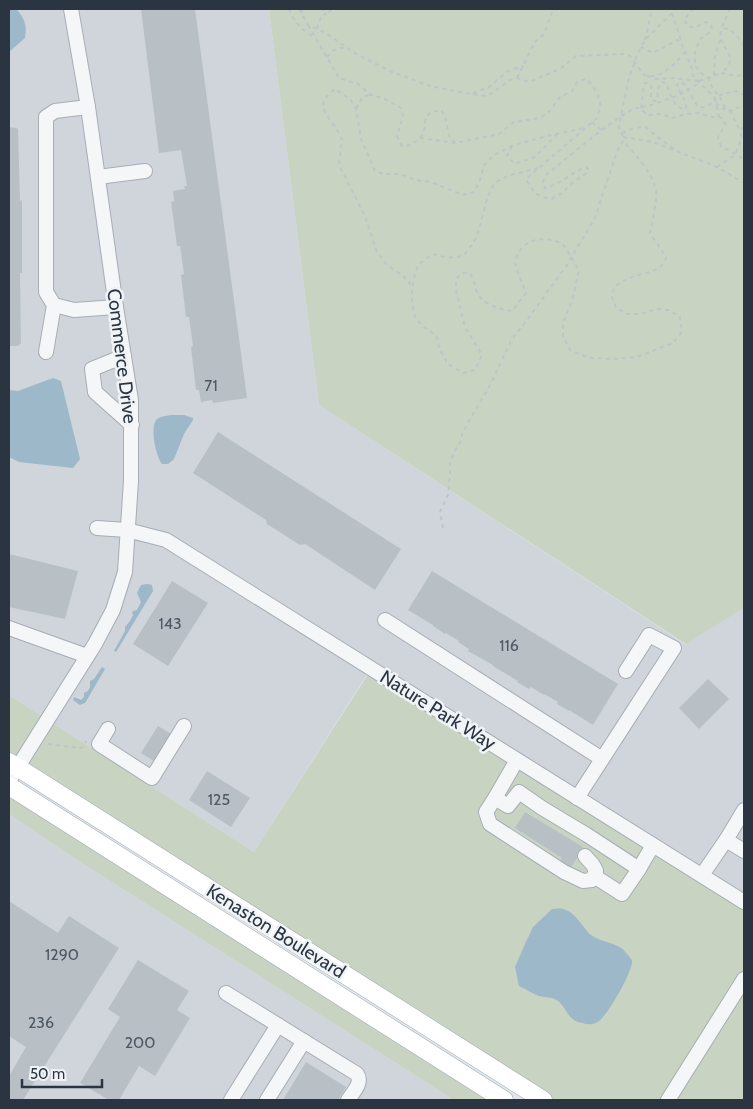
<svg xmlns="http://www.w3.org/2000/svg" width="753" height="1109" font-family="Cabin,sans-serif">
  <rect width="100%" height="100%" fill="#e1e6e9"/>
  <g fill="#cfd5db">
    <polygon points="9,9 269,9 319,405 685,644 744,608 744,902 371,668 254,852 9,695"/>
    <polygon points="9,814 82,863 454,1100 9,1100"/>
  </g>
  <g fill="#c9d3c2">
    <polygon points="269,9 744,9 744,608 686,644 319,405"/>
    <polygon points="372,668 744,902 744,1100 543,1100 18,768 9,781 9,695 254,852"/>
    <polygon points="9,786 496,1100 454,1100 82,863 9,814"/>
  </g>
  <g fill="#9db8c8">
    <path d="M9,9H16C25,18 27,26 25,38L9,52Z"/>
    <polygon points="53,378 61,381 80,459 73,468 19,462 9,457 9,390 18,391"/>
    <path d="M171,415H184L193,418V420L184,434L174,459L168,464H162C156,456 150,429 156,420C160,416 166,416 171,415Z"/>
    <polygon points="147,584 152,585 153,591 116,652 114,651 125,631 125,627 130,621 133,615 132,612 133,611 137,610 141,602 137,593 141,585"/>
    <polygon points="102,667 105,669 85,703 80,705 73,700 74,697 81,700 84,697 84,693 88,691 90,687 90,681 94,679"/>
    <path d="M552,909C555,909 560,908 563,909C576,912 582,927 591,935C603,944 618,941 627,954C628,954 631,960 632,960C634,970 608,1014 600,1020C595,1025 589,1025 582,1023C568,1021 567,1008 558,1001C552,996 546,998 539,996C533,994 526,989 519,986L515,967L525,944L533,927Z"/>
  </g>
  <g fill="#b8c0c6">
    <polygon points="141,9 195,9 247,398 213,403 212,400 201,402 199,390 196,390 191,347 193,346 189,317 186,317 181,275 184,274 180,246 177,246 171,202 174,201 173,191 185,189 184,186 187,186 181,150 159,153"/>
    <polygon points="9,127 16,128 18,129 20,201 22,200 22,273 20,273 21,343 18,346 9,346"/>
    <polygon points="218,432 401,549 375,590 305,544 300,545 267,524 266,520 193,473"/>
    <polygon points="9,554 78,571 65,619 9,607"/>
    <polygon points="432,571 618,684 593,725 569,710 569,711 557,704 558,702 544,694 544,695 531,687 529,689 517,682 518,681 493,666 493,665 468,651 469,649 458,642 459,641 446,633 445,634 433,626 433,625 408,610"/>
    <polygon points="172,581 208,603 168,666 133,644"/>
    <polygon points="708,679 729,699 699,729 679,708"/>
    <polygon points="158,726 173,735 157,763 141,753"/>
    <polygon points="207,771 250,798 231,827 189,800"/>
    <polygon points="525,812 583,847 569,871 558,864 562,858 515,828"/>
    <polygon points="9,901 58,933 69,916 119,948 23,1100 9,1100 9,1076 26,1047 9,1036"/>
    <polygon points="138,960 189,991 177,1010 190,1018 155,1076 139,1066 119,1100 109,1100 80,1083 120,1017 108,1009"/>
    <polygon points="306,1062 346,1087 338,1100 283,1100"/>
  </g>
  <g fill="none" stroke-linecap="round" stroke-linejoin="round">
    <g stroke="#a6adb3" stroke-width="16">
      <g id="minor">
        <polyline points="88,107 55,111 46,117 46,292 54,305 74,310 116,307"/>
        <polyline points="98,177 145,171"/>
        <polyline points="46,352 54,305"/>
        <polyline points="124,356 92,369 95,392 132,425"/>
        <polyline points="97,528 127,530 166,540 744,902"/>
        <polyline points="385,620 602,759"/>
        <polyline points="9,628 34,637 87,656"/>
        <polyline points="108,729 99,744 152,778 184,726"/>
        <polyline points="517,760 495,798 508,806 519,792 542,808 587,835 639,869 653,845"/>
        <polyline points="9,781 95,644 113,610 125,572 131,481 131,400 116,307 88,107 71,9"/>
        <polyline points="495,798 486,812 490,824 564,872 583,881 592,880 596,871 593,865 585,856"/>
        <polyline points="577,798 674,648 649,635 626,671"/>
        <polyline points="726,840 744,810"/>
        <polyline points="702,875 726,840 744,851"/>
        <polyline points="594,876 622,894 639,869"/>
        <path d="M226,993L357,1074C363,1083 353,1092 348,1100"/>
        <polyline points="231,1100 278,1025"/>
        <polyline points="267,1100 304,1041"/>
        <polyline points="668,1100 744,979"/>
      </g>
    </g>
    <g stroke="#a1acb5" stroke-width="19">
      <g id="major">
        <polyline points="9,762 543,1100"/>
        <polyline points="9,786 504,1100"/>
      </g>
    </g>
    <g stroke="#bfc4c8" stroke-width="2" stroke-dasharray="4 4" stroke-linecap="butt">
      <path d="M289,9C293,22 304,32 316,38"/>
      <path d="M299,9L308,25L326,33L353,52L370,61L392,72L430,86L471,94L488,96L510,80L517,78L529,82L560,69L576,56L624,54L630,56L644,75C647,75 650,76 653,76C664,75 679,61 685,51L681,42L677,40L653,53L641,47"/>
      <polyline points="321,9 329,12 332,9"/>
      <polyline points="694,9 691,11 684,20 688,26 694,28 705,22 710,24 712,27 709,33 700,39 695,52 695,65 702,74 708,78 713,89 720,97 724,106 730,111 744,105"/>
      <polyline points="301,13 303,9"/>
      <polyline points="672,13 681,41"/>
      <path d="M308,25L339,78L358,84L371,95L385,99L401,108L403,116L397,136L402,146C411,147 422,139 424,130C425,126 425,121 426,117L431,112L441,110L445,116L449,135L455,143L499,134L514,122L540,118L550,111L559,98L572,91L577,82L586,79C593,85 601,97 600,108C600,111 597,116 596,119L526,179C534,193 536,196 551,199L562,193L572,183L587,173L588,169L586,167C572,172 560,185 545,188L542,183L547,174C560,164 628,106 638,108C641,108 645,113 647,115L662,114L672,118L685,114L699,113L711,117H719L724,119L725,125L718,137L721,146L744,159"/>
      <polyline points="722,27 730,9"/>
      <polyline points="317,29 321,16 329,12"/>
      <polyline points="645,40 652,9"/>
      <path d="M744,46C738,38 732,26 722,29C713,46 745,55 721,73L735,76L744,75"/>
      <path d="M327,57C333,50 337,47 346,48"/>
      <polyline points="714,75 715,55 720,40"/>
      <polyline points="647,76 655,79 675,78 699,81"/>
      <polyline points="517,78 535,42 544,34 552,12 557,9"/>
      <polyline points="473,93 489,87 508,71 523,66"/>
      <polyline points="719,96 723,94 736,91 744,95"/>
      <polyline points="715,98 719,117"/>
      <polyline points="716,103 721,108 730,111 740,131"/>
      <polyline points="642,107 655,104 679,95 696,85 699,81 721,73"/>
      <path d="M641,108C643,100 642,91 645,83H648L651,85V97L652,100L656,101L658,99C657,92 657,87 662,82L666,83C670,93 674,110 686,109C687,99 679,94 677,85L679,82L684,84L698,107C706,108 711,106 715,98L693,76L692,69L685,51"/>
      <path d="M356,109C360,101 361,96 371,95"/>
      <polyline points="592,122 602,131"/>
      <polyline points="744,127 740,131 742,138 744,138"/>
      <polyline points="622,133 634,128 645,127 675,150"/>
      <polyline points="623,137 653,142 717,167 744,183"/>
      <polyline points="420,138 455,143"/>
      <polyline points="512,146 507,156 515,164 535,157 558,133"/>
      <polyline points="717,167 735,155 742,138"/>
      <path d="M538,168C525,172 509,174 498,181C483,191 484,231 470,247C468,249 466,254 463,255C456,259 447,257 440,256C438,255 435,254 433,255C428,256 421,262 418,266C412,278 409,307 416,318C421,326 428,330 436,335L440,350L448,364L463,373L475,370L482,355L465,327L460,307L456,290V279L462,273H469C475,280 474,284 477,292C483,305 499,309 512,311L526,293C524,287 515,267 515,263C516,257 519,250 524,246C533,237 555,237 564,246C570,253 574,263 579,270L573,297L563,324V336L570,350L589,358L613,359L637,357L673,343L682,332L680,317L669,310L656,309L641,314H628L616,308L612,297L614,287C620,283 626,279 632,277C645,272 661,273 666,258L661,249L650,234C651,226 658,197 656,191C653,173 635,154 623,141"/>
      <polyline points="411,285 403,276 386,264 376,250 365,216 339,165 342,140 336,128 325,113 323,104 327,96 335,89 350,99 356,109 361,139 375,171 383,174 400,174 416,180 431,182 463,195 474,192 479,183 484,165 494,155 514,145 555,134 584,128"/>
      <polyline points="443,528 440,512 448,495 450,474 450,464 454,452 462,439 462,434 469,421 489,387 512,339 527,320 567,265 595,218 616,154 623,141 623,137 619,128 621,115 629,78 637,55 645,40 676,9"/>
      <polyline points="48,744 80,748 83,747 86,741"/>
    </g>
    <use href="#minor" stroke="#f4f6f8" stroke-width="14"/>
    <use href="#major" stroke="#fff" stroke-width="18"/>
  </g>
  <g text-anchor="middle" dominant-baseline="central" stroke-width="5" stroke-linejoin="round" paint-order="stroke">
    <g font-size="16" fill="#4e5862">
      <text x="211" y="385">71</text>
      <text x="170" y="623">143</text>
      <text x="509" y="645">116</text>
      <text x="219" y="799">125</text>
      <text x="62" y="954">1290</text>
      <text x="41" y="1022">236</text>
      <text x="140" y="1042">200</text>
    </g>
    <g font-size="19" fill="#2a3541" stroke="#f1f4f7">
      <text transform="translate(122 356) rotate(83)">Commerce Drive</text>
      <text transform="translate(438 710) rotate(32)">Nature Park Way</text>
      <text transform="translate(276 931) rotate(32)">Kenaston Boulevard</text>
    </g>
  </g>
  <rect width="753" height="1109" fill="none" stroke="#2a3541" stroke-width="20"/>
  <path d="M22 1079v8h80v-8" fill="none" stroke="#2a3541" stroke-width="2.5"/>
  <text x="30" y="1079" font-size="15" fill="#2a3541" stroke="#f1f4f7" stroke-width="4" paint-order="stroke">50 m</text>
</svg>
